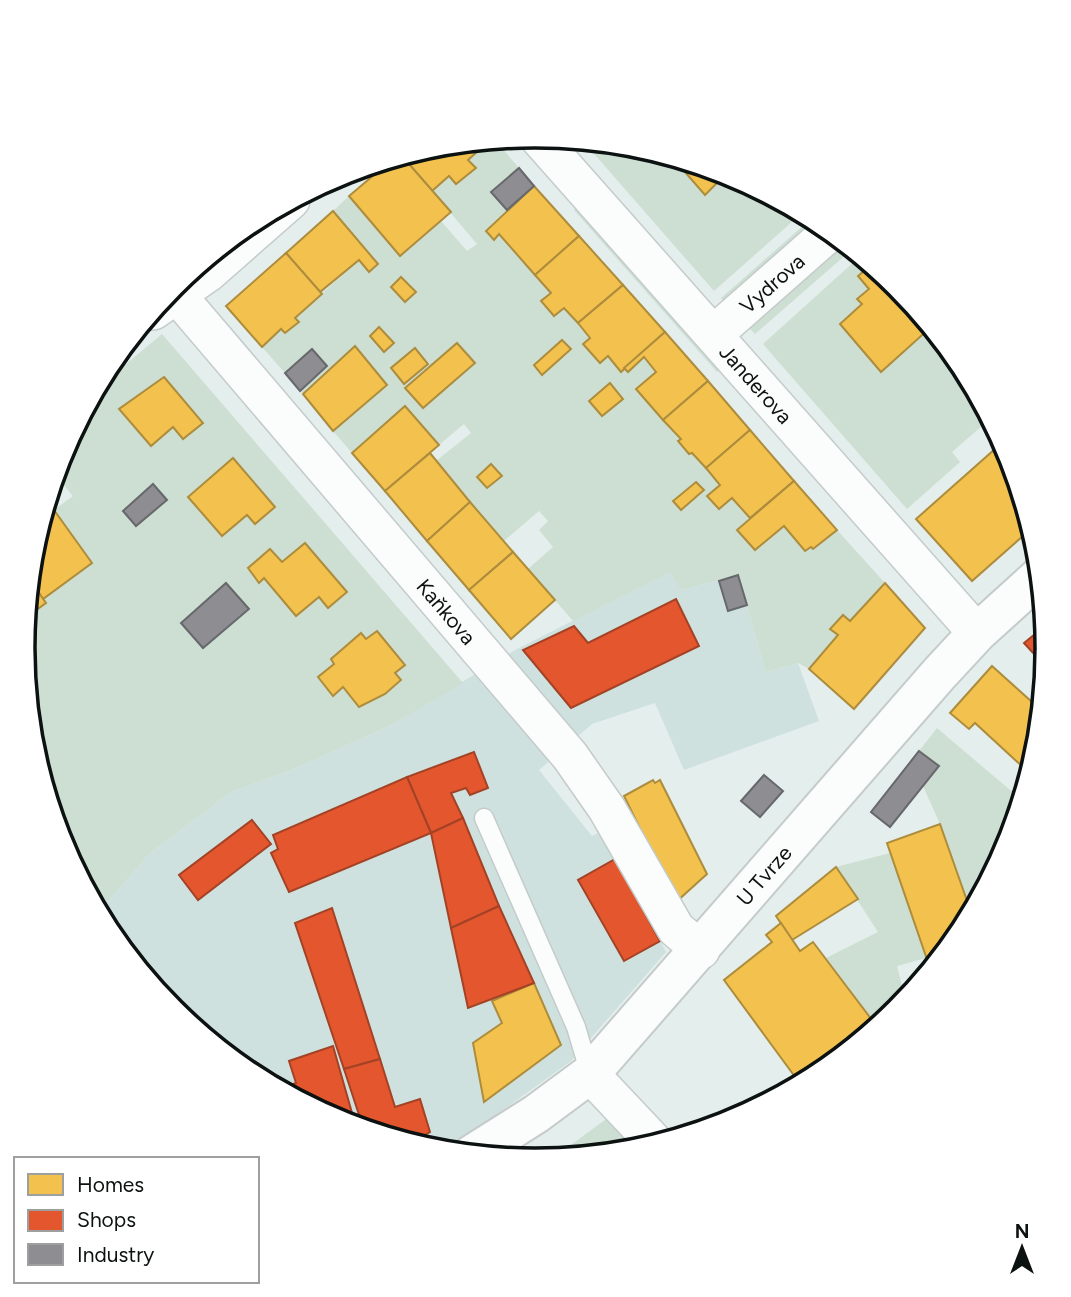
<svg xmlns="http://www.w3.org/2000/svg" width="1071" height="1297" font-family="Figtree,sans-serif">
  <rect width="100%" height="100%" fill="#e4eeec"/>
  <polygon fill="#cfe1de" points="671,571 681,590 738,575 766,672 798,663 819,721 684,770 655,703 592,724 539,770 592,836 602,831 666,952 571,1061 481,1126 435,1151 339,1122 250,1075 173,1011 109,933 98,913 150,853 231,792 296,768 389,726 515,650"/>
  <g fill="#cddfd2" fill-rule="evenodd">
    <path d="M490,140H495L519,168L491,192L507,210L487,231L494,239L499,234L551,293L541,301L553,316L564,308L590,338L583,344L599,363L608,357L620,371L624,368L628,371L644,357L656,372L636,389L681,439L678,441L689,454L692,453L720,485L707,496L732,498L750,518L737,530L756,550L784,526L805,551L811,547L813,549L837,530L885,583L850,621L843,615L831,628L838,635L809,669L798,663L766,672L738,575L681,590L670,572L573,621L528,569L553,547L539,530L548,521L539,511L504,541L436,461L471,433L464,424L439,445L405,406L352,453L333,431L387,385L355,346L303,394L300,391L327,365L312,350L285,373L262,347L359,260L369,272L377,265L333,211L349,196L400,256L441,221L467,251L477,244L432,191L449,176L457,184L475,169L468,160ZM562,340L571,350L542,374L534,365ZM458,343L475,363L423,408L406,388ZM415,348L428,364L403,384L391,368Z"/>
    <polygon points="582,140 636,146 671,156 705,194 727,173 732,175 802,213 714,291"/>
    <polygon points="581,204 724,366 717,372 574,210"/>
    <polygon points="812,218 819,224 727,305 721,298"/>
    <polygon points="843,245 849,252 755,334 749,328"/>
    <polygon points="856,260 865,270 858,276 869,289 857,299 862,304 840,325 881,372 930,329 899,292 901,290 962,364 991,418 952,452 960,462 907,509 763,344"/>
    <path d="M162,334L463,683L389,726L296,768L231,792L150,853L98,913C86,891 73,869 62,846C33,781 19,683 26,613L29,616L46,603L43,599L92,563L54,510L73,496L55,475L62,452L95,390ZM164,378L203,423L184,439L173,427L151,446L119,409ZM233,458L274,507L247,515L189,497ZM153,484L166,500L136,526L123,511ZM305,544L347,592L328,608L319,597L296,616L264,578L259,582L248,568L269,549L282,562ZM226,583L249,610L203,648L181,623ZM377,631L405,665L395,673L400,681L385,694L359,706L343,687L333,695L318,677L334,663L331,659L360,634L366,639Z"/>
    <polygon points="937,728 1023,801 1009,845 972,915 940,824 923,786 938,766 919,751"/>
    <polygon points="890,853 926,958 897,966 906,1002 877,1026 826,958 878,932 836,867"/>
    <polygon points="613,1114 646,1148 553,1159 552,1159"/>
  </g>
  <g fill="#f2c14e" stroke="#ad8c3c" stroke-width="2">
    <polygon points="490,140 468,160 476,168 456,184 449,176 432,191 402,156 436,146"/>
    <polygon points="402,156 451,212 400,256 349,196 394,158"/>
    <polygon points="671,156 727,173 705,195"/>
    <polygon points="534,186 579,236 535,275 499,234 494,240 486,231"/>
    <polygon points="333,211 378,264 369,272 359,260 320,292 286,253"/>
    <polygon points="579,236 623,285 578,323 564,308 554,316 541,301 551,293 535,275"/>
    <polygon points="286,253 322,294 295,318 299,322 285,333 281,329 262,347 226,306"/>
    <polygon points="861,255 898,286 901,290 899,292 930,328 881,372 840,324 862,304 857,299 869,289 858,276 865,270 856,260"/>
    <polygon points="401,277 416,292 405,302 391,287"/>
    <polygon points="623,285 665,332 621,372 608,356 600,363 583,344 590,338 578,323"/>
    <polygon points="379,327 394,343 384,352 370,336"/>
    <polygon points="665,332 708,381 663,420 636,389 656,372 644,357 628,372 624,368"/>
    <polygon points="562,340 571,349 542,375 534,365"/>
    <polygon points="457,343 475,363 423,408 405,388"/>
    <polygon points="355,346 387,385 333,431 303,394"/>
    <polygon points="415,348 428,364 404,384 391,368"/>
    <polygon points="164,377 203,423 183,439 173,427 151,446 119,409"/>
    <polygon points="708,381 750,430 706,468 692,453 689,454 678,441 681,439 663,420"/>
    <polygon points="610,383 623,399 602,416 589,401"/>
    <polygon points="405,406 439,445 385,491 352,453"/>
    <polygon points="750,430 794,481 750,518 732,498 719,509 707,496 720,485 706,468"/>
    <polygon points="995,449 1015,470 1032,528 972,581 916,519"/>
    <polygon points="430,453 470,502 427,541 385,491"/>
    <polygon points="233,458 275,507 255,524 247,515 222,536 188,497"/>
    <polygon points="491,464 502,476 487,488 477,477"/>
    <polygon points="794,481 837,530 813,549 811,547 805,551 784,526 755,550 737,530"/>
    <polygon points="696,482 704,490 681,510 673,501"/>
    <polygon points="470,502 513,552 469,590 427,541"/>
    <polygon points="54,510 92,563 43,599 30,580 33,548 42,519"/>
    <polygon points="305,543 347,592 328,608 319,597 296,616 264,578 259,583 248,568 270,549 282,562"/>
    <polygon points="513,552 555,600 511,639 469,590"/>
    <polygon points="30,580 46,603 28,616 26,613"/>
    <polygon points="885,583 925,628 854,709 809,669 838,635 830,629 843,615 850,621"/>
    <polygon points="377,631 405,665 395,673 401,680 385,694 359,707 343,687 333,696 318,677 334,664 331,659 361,633 366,639"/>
    <polygon points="992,666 1042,711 1038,749 1025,769 975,723 969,729 950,713"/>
    <polygon points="653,780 655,783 660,780 707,874 676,902 624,796"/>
    <polygon points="940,824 972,915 962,934 931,971 887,843"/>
    <polygon points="836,867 858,899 792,940 776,916"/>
    <polygon points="781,923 800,951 813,942 878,1028 820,1075 801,1085 724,980 772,942 766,935"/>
    <polygon points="534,983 561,1045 484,1102 473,1043 502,1023 492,1001"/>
  </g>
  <g fill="#e4572e" stroke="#a34225" stroke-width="2">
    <polygon points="676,599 699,646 571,708 523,650 574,626 588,643"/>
    <polygon points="1046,625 1048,649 1046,667 1024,643"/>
    <polygon points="474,752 488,788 470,795 466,788 451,793 463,818 431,833 407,777"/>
    <polygon points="407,777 431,833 289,892 271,853 278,849 273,835"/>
    <polygon points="463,818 499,906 451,928 431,833"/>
    <polygon points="252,820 271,844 198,900 179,875"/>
    <polygon points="615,859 660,941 624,961 578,880"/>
    <polygon points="499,906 534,983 468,1008 451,928"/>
    <polygon points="332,908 380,1059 344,1069 295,923"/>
    <polygon points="333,1046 356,1127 339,1122 294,1098 290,1085 296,1083 289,1061"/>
    <polygon points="380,1059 395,1107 420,1099 430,1132 409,1144 364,1130 344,1069"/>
  </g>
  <g fill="#8d8d92" stroke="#66686b" stroke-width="2">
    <polygon points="519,168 534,186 507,210 491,192"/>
    <polygon points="312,349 327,366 300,391 285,373"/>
    <polygon points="153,484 167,500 136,526 123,511"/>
    <polygon points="738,575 747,605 728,611 719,581"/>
    <polygon points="226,583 249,609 203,648 181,623"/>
    <polygon points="919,751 939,766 890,827 871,812"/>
    <polygon points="1035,758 1036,758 1023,801 1013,792 1029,773 1025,769"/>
    <polygon points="764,775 783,791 760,817 741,801"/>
  </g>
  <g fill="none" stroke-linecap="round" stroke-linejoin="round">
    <g stroke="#c4cbca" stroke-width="21">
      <polyline id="service" points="484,818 576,1027 590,1074"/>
    </g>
    <g stroke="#c4cbca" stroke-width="40">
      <g id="minor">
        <path id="s1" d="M537,136L977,633"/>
        <path id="s2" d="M171,288L570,756L607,809L676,929L701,950"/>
        <polyline points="153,311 208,273 291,200"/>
        <path id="s3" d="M714,334L831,231"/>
        <polyline points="590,1074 657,1145"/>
      </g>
    </g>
    <g stroke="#c4cbca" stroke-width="42">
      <g id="secondary">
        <path id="s4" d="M471,1155L536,1114L590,1074L939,674L977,633L1041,575"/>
      </g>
    </g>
    <use href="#service" stroke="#fbfcfc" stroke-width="18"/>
    <use href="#minor" stroke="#fbfcfc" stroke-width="37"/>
    <use href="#secondary" stroke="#fbfcfc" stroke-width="38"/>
  </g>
  <g text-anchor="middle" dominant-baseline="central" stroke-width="7" stroke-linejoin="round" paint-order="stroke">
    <g font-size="21" fill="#0c1211" stroke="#fff">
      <text stroke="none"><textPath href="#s3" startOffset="77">Vydrova</textPath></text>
      <text stroke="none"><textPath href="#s1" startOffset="331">Janderova</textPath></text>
      <text stroke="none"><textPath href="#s2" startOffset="425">Kaňkova</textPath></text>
      <text stroke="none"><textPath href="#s4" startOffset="408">U Tvrze</textPath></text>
    </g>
  </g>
  <path d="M0 0H1071V1297H0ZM35 648a500 500 0 1 1 1000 0a500 500 0 1 1-1000 0Z" fill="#fff" fill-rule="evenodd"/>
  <path fill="none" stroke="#0c1211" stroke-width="3.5" d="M35 648a500 500 0 1 1 1000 0a500 500 0 1 1-1000 0Z"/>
  <rect x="14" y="1157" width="245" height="126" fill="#ffffff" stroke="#9ea0a0" stroke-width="2"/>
  <rect x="28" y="1174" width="35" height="21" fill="#f2c14e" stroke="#9ea0a0" stroke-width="2"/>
  <text x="77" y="1192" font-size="21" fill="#0c1211">Homes</text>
  <rect x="28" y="1210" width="35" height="21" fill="#e4572e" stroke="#9ea0a0" stroke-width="2"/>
  <text x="77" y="1227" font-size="21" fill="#0c1211">Shops</text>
  <rect x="28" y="1244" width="35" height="21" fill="#8d8d92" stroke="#9ea0a0" stroke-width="2"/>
  <text x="77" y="1262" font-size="21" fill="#0c1211">Industry</text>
  <g transform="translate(1022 1248)" stroke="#ffffff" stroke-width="5" paint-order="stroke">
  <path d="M0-5L12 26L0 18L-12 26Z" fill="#0c1211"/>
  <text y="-10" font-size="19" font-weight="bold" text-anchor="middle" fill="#0c1211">N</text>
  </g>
</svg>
